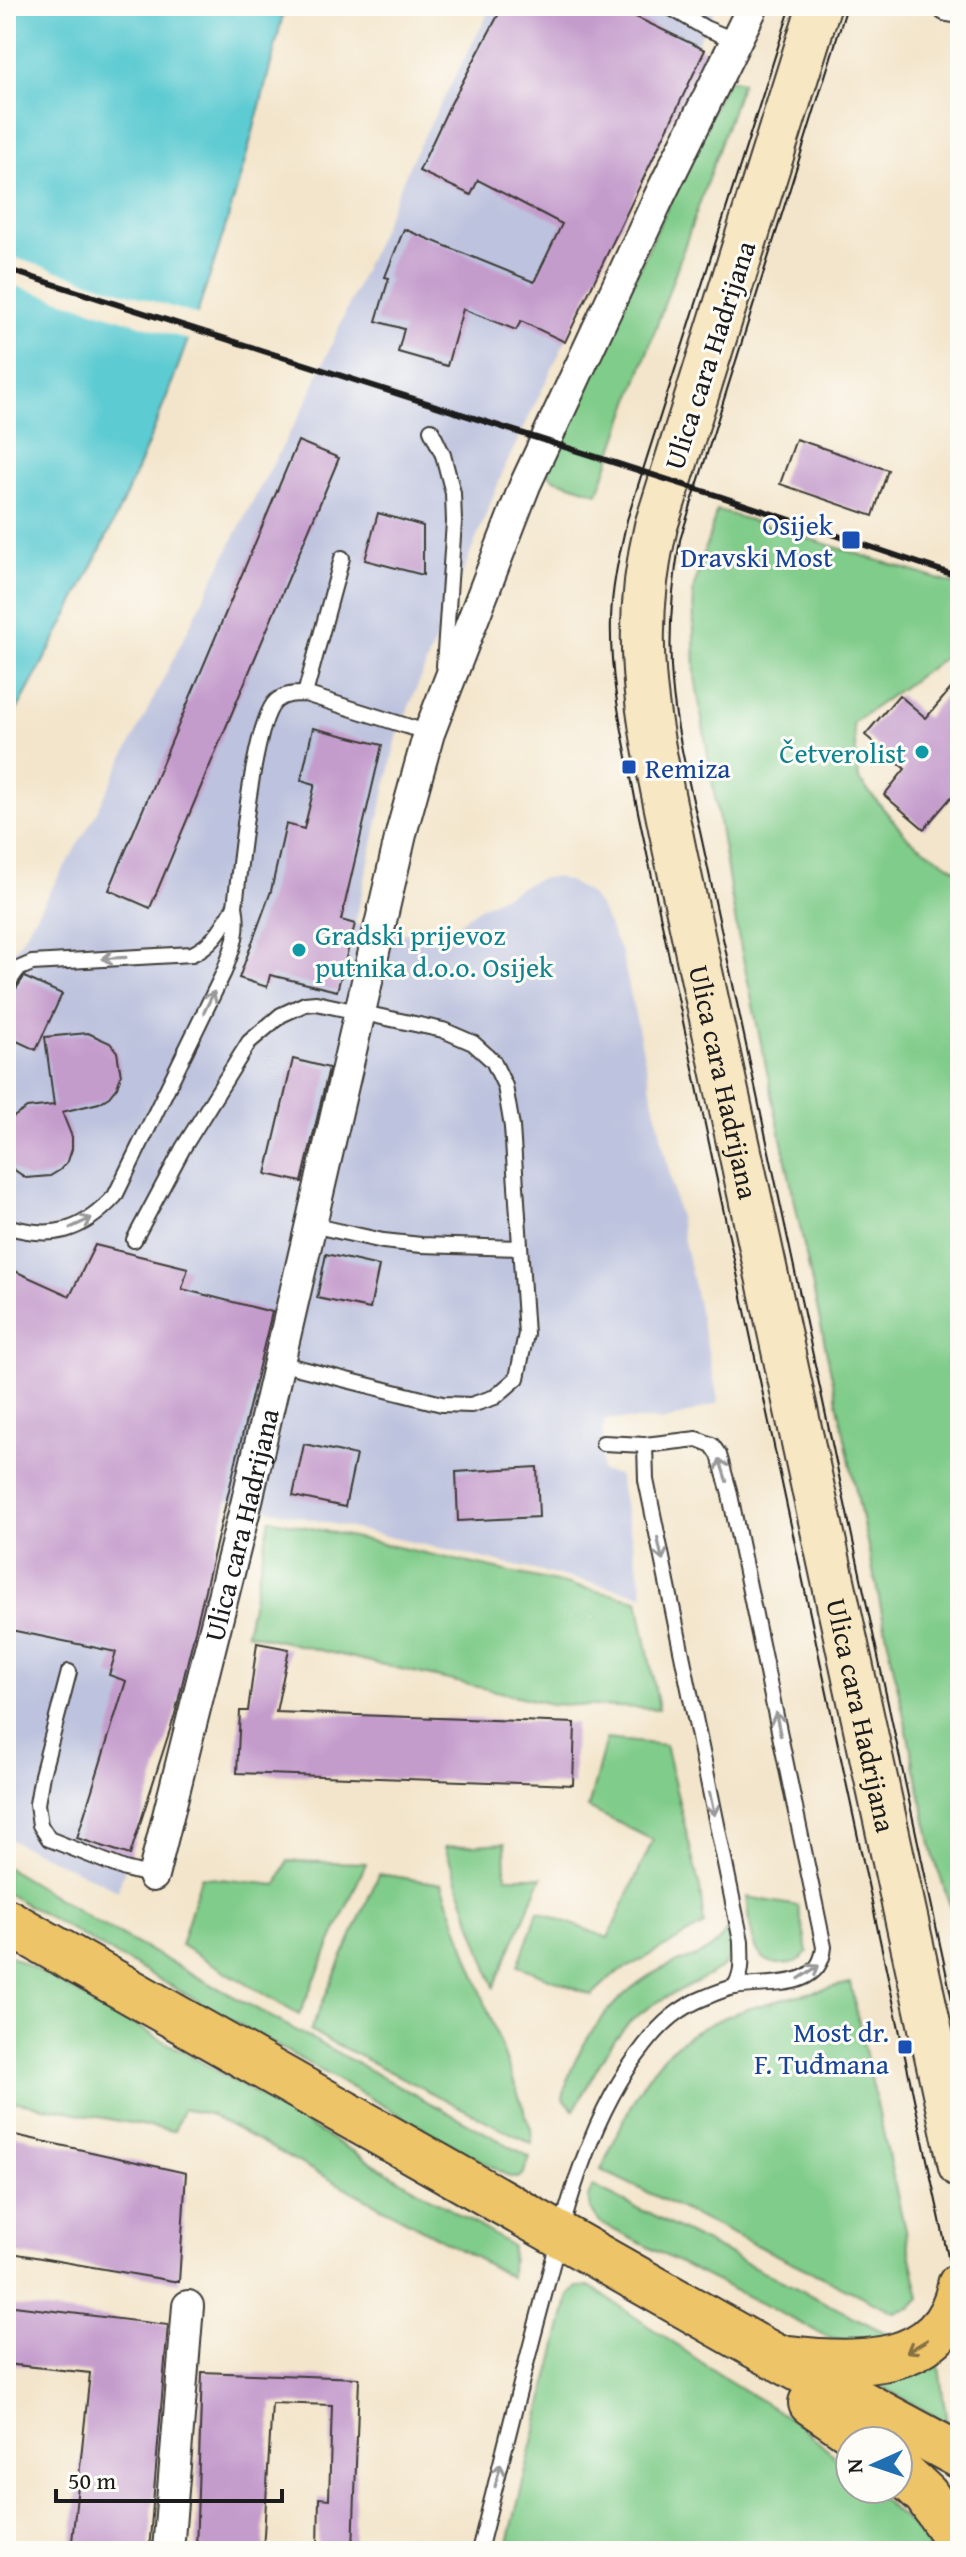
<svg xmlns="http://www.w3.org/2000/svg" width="966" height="2557" font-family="'Gentium Book Plus',serif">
  <rect width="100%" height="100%" fill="#fdfcf7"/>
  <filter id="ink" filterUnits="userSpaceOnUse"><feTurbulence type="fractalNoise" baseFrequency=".0125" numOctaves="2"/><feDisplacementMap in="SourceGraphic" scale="16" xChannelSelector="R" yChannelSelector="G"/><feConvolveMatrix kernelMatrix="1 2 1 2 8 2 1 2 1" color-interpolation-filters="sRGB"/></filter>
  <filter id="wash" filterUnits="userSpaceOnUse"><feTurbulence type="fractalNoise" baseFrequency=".006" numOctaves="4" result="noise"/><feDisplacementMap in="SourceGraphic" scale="32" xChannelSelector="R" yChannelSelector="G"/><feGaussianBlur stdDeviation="1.8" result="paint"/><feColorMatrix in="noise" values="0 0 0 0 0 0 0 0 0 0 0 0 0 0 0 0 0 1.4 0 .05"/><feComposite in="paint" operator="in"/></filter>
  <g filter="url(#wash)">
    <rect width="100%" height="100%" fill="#f3e5cb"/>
    <polygon fill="#bdc3de" points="492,6 717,6 696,45 565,342 505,467 397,737 355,924 435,939 483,906 537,879 556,877 570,882 591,895 600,907 622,954 719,1403 666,1421 604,1419 601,1471 618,1475 644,1595 228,1500 180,1698 118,1890 6,1838 6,960 20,942 94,817 250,506 307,401 413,157"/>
    <g fill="#80cc8a" stroke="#4e7453" stroke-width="2">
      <polygon points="727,79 742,82 598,493 554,479 545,471"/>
      <polygon points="717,510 960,586 960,627 954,651 853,723 859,780 909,839 960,872 960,1935 934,1858 737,930 695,677 693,590"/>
      <polygon points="270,1519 638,1600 659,1709 551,1704 246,1633"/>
      <polygon points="606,1739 665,1745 700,1888 704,1925 612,1976 592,1995 518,1966 538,1911 608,1938 653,1840 588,1808"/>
      <polygon points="505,1843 506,1877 542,1877 494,1987 445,1847"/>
      <polygon points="288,1861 366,1863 299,2015 181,1945 201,1877 277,1885"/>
      <polygon points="6,1867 98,1923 530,2157 523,2175 518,2178 510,2177 6,1893"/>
      <polygon points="379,1874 442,1884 531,2129 532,2144 310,2031"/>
      <path d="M747,1897L798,1906L808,1952C800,1961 792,1965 780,1964C748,1963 751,1922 747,1897Z"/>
      <path d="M728,1928L730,1956L724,1966C697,1985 664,1994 637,2016C611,2036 591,2081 574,2110L563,2098C574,2044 617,1988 668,1966C695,1955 712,1957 728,1928Z"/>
      <polygon points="6,1953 205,2064 512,2246 511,2277 209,2114 183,2109 174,2131 6,2100"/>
      <path d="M850,1983L920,2298L910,2308L894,2312L601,2170C618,2134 633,2092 660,2061C703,2010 788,1999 850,1983Z"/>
      <path d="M593,2186L888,2334C872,2346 853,2342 834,2340L600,2223L591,2210L588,2197Z"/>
      <polygon points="577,2287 591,2287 726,2379 799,2424 850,2471 850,2489 870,2489 926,2538 930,2551 506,2551 569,2296"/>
      <polygon points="930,2352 938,2360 947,2423 869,2379"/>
    </g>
    <path fill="#5dcbd2" stroke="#3c7477" stroke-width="2" d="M6,6H285C249,159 203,313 142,458C103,551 55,642 6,730Z"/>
    <polygon fill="#f3e5cb" points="6,255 200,316 192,341 6,283"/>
    <g id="blocks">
      <g fill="#c49ccc">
        <polygon points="503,6 613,6 705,50 565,342 521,321 516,330 463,309 447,366 398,352 404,329 376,321 389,278 385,277 404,229 534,282 562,224 478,180 471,195 419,171 448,109"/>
        <polygon points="796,439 888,470 873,516 780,484"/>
        <polygon points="298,441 339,458 150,908 109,890"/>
        <polygon points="378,513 423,526 423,575 365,560"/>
        <polygon points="960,678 960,787 924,829 884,795 905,769 865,735 899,695 926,718"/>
        <polygon points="313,728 382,745 341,920 355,924 337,991 270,975 267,987 239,978 271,891 286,824 304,829 315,784 301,780"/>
        <polygon points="24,977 62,994 36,1050 6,1036 6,1004"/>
        <polygon points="88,1033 110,1043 117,1052 121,1076 117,1087 109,1097 99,1103 62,1112 72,1137 72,1149 68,1161 60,1170 50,1176 26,1178 6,1164 6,1122 27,1108 54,1105 45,1037"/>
        <polygon points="293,1059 329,1068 302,1182 266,1174"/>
        <polygon points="95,1245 188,1268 182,1289 272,1312 175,1714 130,1855 77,1838 126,1681 109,1675 116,1652 6,1629 6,1267 70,1296"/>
        <polygon points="326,1254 379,1266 370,1309 317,1298"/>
        <polygon points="304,1444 356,1455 345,1507 293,1496"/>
        <polygon points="537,1467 539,1517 458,1521 456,1472"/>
        <polygon points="257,1643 289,1649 276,1712 575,1723 573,1785 237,1773 240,1711 248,1711"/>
        <polygon points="6,2133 186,2173 179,2282 6,2252"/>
        <polygon points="6,2305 168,2325 149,2551 71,2551 90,2373 6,2364"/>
        <polygon points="202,2372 359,2378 353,2551 318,2551 319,2498 329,2499 332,2405 272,2403 263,2551 196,2551"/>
      </g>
    </g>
  </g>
  <g filter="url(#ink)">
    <use href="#blocks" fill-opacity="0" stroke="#3c3a36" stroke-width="2"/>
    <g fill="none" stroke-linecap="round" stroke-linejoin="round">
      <g stroke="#3c3a36" stroke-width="18">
        <g id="lane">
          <polyline points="668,6 705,28 734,40"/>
          <polyline points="431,430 443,455 453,493 454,522 444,666"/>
          <polyline points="305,694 342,558"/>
          <path d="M235,906C240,869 253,721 276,701C285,694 294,694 305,694L429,733"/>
          <path d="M6,986L18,969L32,963L192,954C214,944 223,926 235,906C240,931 233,948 224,972L115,1196C82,1232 53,1240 6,1226"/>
          <polyline points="311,1225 383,1241 421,1245 520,1248"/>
          <polyline points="134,1240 183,1148 249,1042 281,1015 305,1004 316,1003 443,1030 473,1043 493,1061 505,1086 512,1127 526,1334 517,1378 495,1397 471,1405 442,1404 279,1363"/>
          <path d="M645,1445L646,1480L741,1941C741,1958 744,1973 734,1987"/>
          <polyline points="69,1672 42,1775 37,1804 40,1825 49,1839 125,1869 153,1876"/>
          <path d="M479,2551C500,2468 520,2385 542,2303C565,2215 587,2118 645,2045C662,2023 680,2007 706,1997C715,1993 726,1989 735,1987C768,1981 820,1992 824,1947L729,1490L719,1455L712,1445L697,1439L645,1445L603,1443"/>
        </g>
      </g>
      <g stroke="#3c3a36" stroke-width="34">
        <g id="street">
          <polyline points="948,6 960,8"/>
          <path id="s1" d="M153,1876L246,1505L402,830L429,733L525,485L660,195L753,6"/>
          <polyline points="168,2551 188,2306"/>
        </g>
      </g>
      <g stroke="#3c3a36" stroke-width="46">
        <g id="secondary">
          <path id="s2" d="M819,6L656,526C627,646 651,734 675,852L960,2166"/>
        </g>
      </g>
      <g stroke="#3c3a36" stroke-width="48">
        <g id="primary">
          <polyline points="6,1921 754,2345 960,2456"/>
          <path d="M789,2358C856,2366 944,2370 960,2285"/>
          <polyline points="811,2403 866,2441"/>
          <polyline points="898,2469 926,2495 960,2544"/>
        </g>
      </g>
      <use href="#lane" stroke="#fff" stroke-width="14"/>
      <use href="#street" stroke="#fff" stroke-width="30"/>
      <use href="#secondary" stroke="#f8e7c3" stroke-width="42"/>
      <use href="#primary" stroke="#eec469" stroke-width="44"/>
      <g stroke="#1c1c1c" stroke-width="2">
        <path d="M791,6L627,520C620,552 612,585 611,618C609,680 624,739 635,798L960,2313"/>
        <path d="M847,6L680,540C672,587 668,634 672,682C677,743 695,804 707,864L960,2037"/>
      </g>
      <polyline stroke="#1c1c1c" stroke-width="6" points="6,269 722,497 960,577"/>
    </g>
    <defs><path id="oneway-shaft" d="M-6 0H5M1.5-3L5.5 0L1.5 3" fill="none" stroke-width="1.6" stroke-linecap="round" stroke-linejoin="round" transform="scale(2)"/></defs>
    <g stroke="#999">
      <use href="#oneway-shaft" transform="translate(114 958) rotate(177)"/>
      <use href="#oneway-shaft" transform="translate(209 1002) rotate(-64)"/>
      <use href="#oneway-shaft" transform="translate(81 1223) rotate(-25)"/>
      <use href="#oneway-shaft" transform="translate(723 1470) rotate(-108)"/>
      <use href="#oneway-shaft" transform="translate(660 1549) rotate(78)"/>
      <use href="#oneway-shaft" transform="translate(778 1724) rotate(-102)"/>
      <use href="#oneway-shaft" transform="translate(712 1804) rotate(78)"/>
      <use href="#oneway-shaft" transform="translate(809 1972) rotate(-33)"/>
      <use href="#oneway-shaft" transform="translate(498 2475) rotate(-76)"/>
    </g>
    <use stroke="#857042" href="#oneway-shaft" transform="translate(917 2346) rotate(149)"/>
  </g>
  <g fill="#1a4fb4" stroke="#fdfcf7" stroke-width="3">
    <rect x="841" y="530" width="20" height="20" rx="4"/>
    <rect x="621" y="759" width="16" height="16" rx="4"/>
    <rect x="897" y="2039" width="16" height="16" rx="4"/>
  </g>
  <g fill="#0f9aa8" stroke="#fdfcf7" stroke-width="3">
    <circle cx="922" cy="752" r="8"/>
    <circle cx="299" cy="950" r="8"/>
  </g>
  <g text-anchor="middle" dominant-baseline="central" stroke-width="6" stroke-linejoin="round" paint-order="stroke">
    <g font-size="28" fill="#1c1c1c" stroke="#fdfcf7">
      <text transform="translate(709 355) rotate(-72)">Ulica cara Hadrijana</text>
      <text stroke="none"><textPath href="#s2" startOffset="1110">Ulica cara Hadrijana</textPath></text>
      <text stroke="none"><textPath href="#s1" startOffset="362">Ulica cara Hadrijana</textPath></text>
      <text stroke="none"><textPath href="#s2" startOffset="1758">Ulica cara Hadrijana</textPath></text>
    </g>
    <g font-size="28" fill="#164399" stroke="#fdfcf7" text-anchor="end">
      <text x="833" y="524">Osijek<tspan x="833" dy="32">Dravski Most</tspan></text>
      <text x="645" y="767" text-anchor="start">Remiza</text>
      <text x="889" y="2031">Most dr.<tspan x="889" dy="32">F. Tuđmana</tspan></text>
    </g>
    <g font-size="28" fill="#0d838f" stroke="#fdfcf7" text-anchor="end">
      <text x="906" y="752">Četverolist</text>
      <text x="315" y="934" text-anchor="start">Gradski prijevoz<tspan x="315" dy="32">putnika d.o.o. Osijek</tspan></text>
    </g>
  </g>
  <rect width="966" height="2557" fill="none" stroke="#fdfcf7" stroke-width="32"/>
  <g transform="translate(874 2465) rotate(267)"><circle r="38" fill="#fdfcf7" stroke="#a3a29f" stroke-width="2"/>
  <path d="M0-6L14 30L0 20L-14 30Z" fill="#1f6fb2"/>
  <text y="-12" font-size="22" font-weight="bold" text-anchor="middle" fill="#1c1c1c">N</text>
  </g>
  <path d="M56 2489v12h226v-12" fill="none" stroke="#1c1c1c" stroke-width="4"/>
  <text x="68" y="2489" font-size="24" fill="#1c1c1c" stroke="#fdfcf7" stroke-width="6" paint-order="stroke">50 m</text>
</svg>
